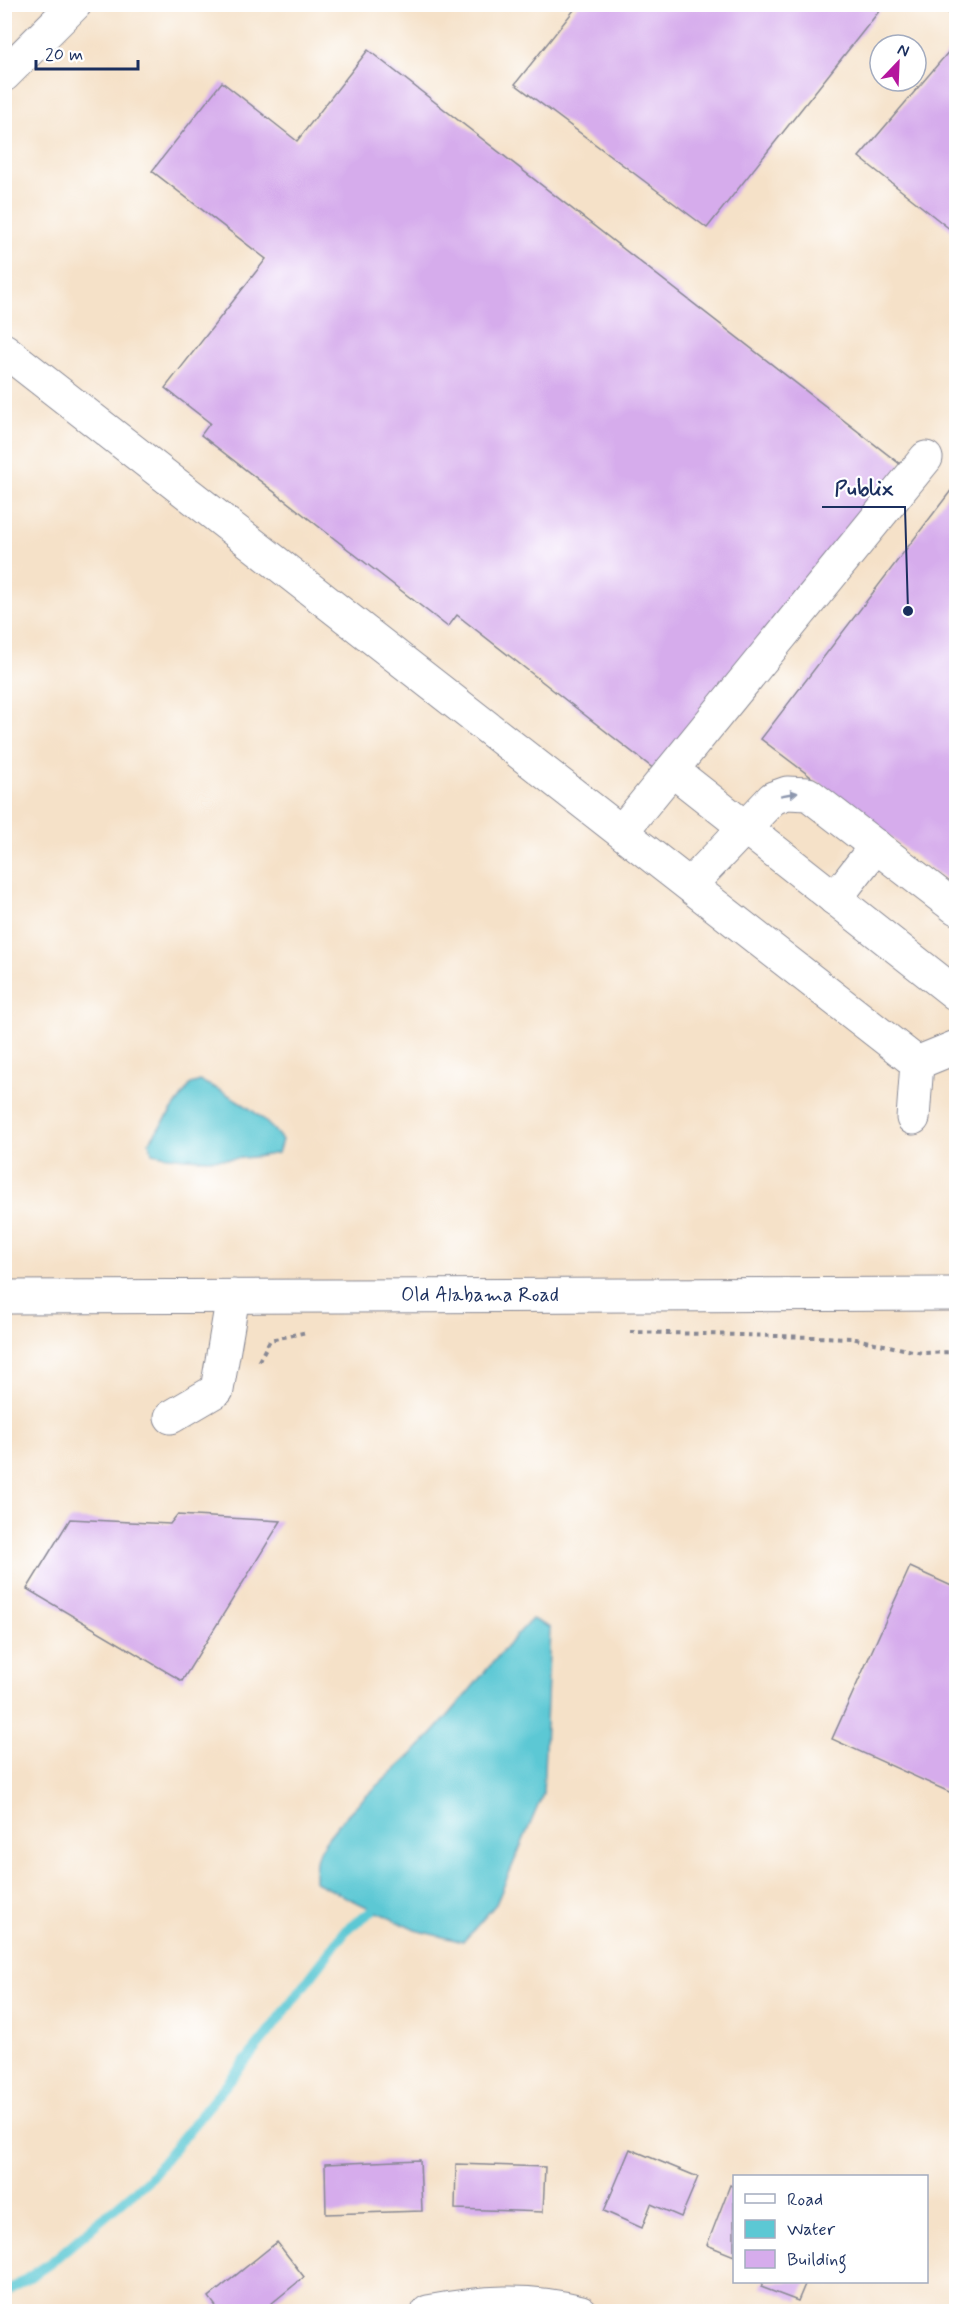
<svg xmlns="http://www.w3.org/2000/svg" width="961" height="2316" font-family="Mynerve,sans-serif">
  <rect width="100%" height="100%" fill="#fff"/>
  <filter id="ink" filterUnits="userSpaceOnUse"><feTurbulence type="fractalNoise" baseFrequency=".0167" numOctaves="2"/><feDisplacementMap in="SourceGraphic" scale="12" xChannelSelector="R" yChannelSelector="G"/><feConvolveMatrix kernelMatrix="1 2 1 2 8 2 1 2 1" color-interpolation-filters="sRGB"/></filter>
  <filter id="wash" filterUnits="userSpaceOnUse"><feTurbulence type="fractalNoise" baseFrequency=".008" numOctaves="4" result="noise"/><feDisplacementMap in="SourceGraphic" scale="24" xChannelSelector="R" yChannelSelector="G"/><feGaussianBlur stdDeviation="1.35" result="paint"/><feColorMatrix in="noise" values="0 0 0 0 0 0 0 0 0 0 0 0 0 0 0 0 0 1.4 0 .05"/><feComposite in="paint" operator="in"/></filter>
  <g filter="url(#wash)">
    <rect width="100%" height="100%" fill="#f5e1c8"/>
    <g fill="#5cc8d4" stroke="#3c7c99" stroke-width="1.5">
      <path d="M200,1081C230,1094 263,1114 282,1140L278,1153C242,1161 187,1161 152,1153L149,1142L191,1084Z"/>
      <path d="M532,1619L550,1628L543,1794L496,1904L463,1942L415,1930L315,1882C315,1867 315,1855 324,1843C354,1800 399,1771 433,1733C467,1696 496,1655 532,1619Z"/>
    </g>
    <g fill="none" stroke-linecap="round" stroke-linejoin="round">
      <polyline stroke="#5cc8d4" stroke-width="10" points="4,2294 49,2264 149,2179 269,2032 346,1930 372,1911"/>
    </g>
    <g id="blocks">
      <g fill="#d6acec">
        <polygon points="937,4 956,4 956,19"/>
        <polygon points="578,5 884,5 707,228 515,84"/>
        <polygon points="956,43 956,234 859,157"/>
        <polygon points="368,50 901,465 659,773 457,615 448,627 201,435 210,423 165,388 266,259 152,171 222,82 297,141"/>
        <polygon points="956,484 956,887 761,739"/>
        <polygon points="177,1515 281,1521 182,1681 27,1589 70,1519 170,1524"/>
        <polygon points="910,1567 956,1588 956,1795 832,1739"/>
        <polygon points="630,2149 698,2177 681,2217 651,2204 642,2228 604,2211"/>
        <polygon points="420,2160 422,2211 326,2214 325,2164"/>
        <polygon points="456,2164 545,2167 543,2212 455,2209"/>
        <polygon points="730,2185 734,2187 734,2256 707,2245"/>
        <polygon points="277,2242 304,2277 261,2312 220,2312 209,2297"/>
        <polygon points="763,2282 806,2282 798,2301 761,2287"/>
      </g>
    </g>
  </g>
  <g filter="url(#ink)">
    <use href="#blocks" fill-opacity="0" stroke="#888893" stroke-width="1.5"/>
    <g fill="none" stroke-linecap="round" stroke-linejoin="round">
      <g stroke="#888893" stroke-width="35">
        <g id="minor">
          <polyline points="4,75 75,4"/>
          <polyline points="4,350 917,1063"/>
          <polyline points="672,770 956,994"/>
          <polyline points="622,831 926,458"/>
          <polyline points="690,885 773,798 787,793 808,794 956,908"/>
          <polyline points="835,899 876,846"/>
          <polyline points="917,1063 956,1047"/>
          <polyline points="913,1118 917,1063"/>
          <polyline points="4,1297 956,1294"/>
          <polyline points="171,1417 217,1390 233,1296"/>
          <path d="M428,2312C480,2302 529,2298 581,2312"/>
        </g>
      </g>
      <g stroke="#888893" stroke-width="4" stroke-dasharray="4.5 4.5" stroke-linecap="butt">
        <polyline points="630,1332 851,1338 922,1353 956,1352"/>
        <polyline points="259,1361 270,1340 307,1332"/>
      </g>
      <use href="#minor" stroke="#fff" stroke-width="33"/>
    </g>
    <defs><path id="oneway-solid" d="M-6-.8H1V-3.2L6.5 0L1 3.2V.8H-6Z" transform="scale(1.5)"/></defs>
    <use fill="#8d97ae" href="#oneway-solid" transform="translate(789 794) rotate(-10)"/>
  </g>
  <g text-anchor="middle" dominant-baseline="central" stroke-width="4.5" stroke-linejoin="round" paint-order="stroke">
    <g font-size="20" fill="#1b2f5e" stroke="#fff">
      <text x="480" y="1295">Old Alabama Road</text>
    </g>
  </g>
  <path fill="none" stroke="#1b2f5e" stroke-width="2" d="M908 611L905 507H822"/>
  <circle fill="#1b2f5e" stroke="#fff" stroke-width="2" cx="908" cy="611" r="6"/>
  <g font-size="21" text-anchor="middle" font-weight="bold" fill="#1b2f5e" stroke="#fff" stroke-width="4.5" stroke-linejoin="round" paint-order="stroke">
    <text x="864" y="495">Publix</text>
  </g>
  <rect width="961" height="2316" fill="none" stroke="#fff" stroke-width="24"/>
  <rect x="733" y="2175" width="195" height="108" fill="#ffffff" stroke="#a4acbf" stroke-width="1.5"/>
  <rect x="745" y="2194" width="30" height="9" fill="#ffffff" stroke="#a4acbf" stroke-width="1.5"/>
  <text x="787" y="2205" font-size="18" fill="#1b2f5e">Road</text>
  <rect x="745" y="2220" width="30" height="18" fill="#5cc8d4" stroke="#a4acbf" stroke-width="1.5"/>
  <text x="787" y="2235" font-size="18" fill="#1b2f5e">Water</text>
  <rect x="745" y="2250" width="30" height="18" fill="#d6acec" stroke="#a4acbf" stroke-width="1.5"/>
  <text x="787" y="2265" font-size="18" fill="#1b2f5e">Building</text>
  <g transform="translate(898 63) rotate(23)"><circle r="28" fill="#ffffff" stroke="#a4acbf" stroke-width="1.5"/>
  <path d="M0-4.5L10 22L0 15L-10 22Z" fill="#b5179e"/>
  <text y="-9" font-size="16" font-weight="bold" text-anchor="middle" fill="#1b2f5e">N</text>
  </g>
  <path d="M36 60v9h102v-9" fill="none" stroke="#1b2f5e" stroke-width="3"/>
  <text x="45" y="60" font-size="18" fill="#1b2f5e" stroke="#ffffff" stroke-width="4.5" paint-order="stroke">20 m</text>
</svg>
